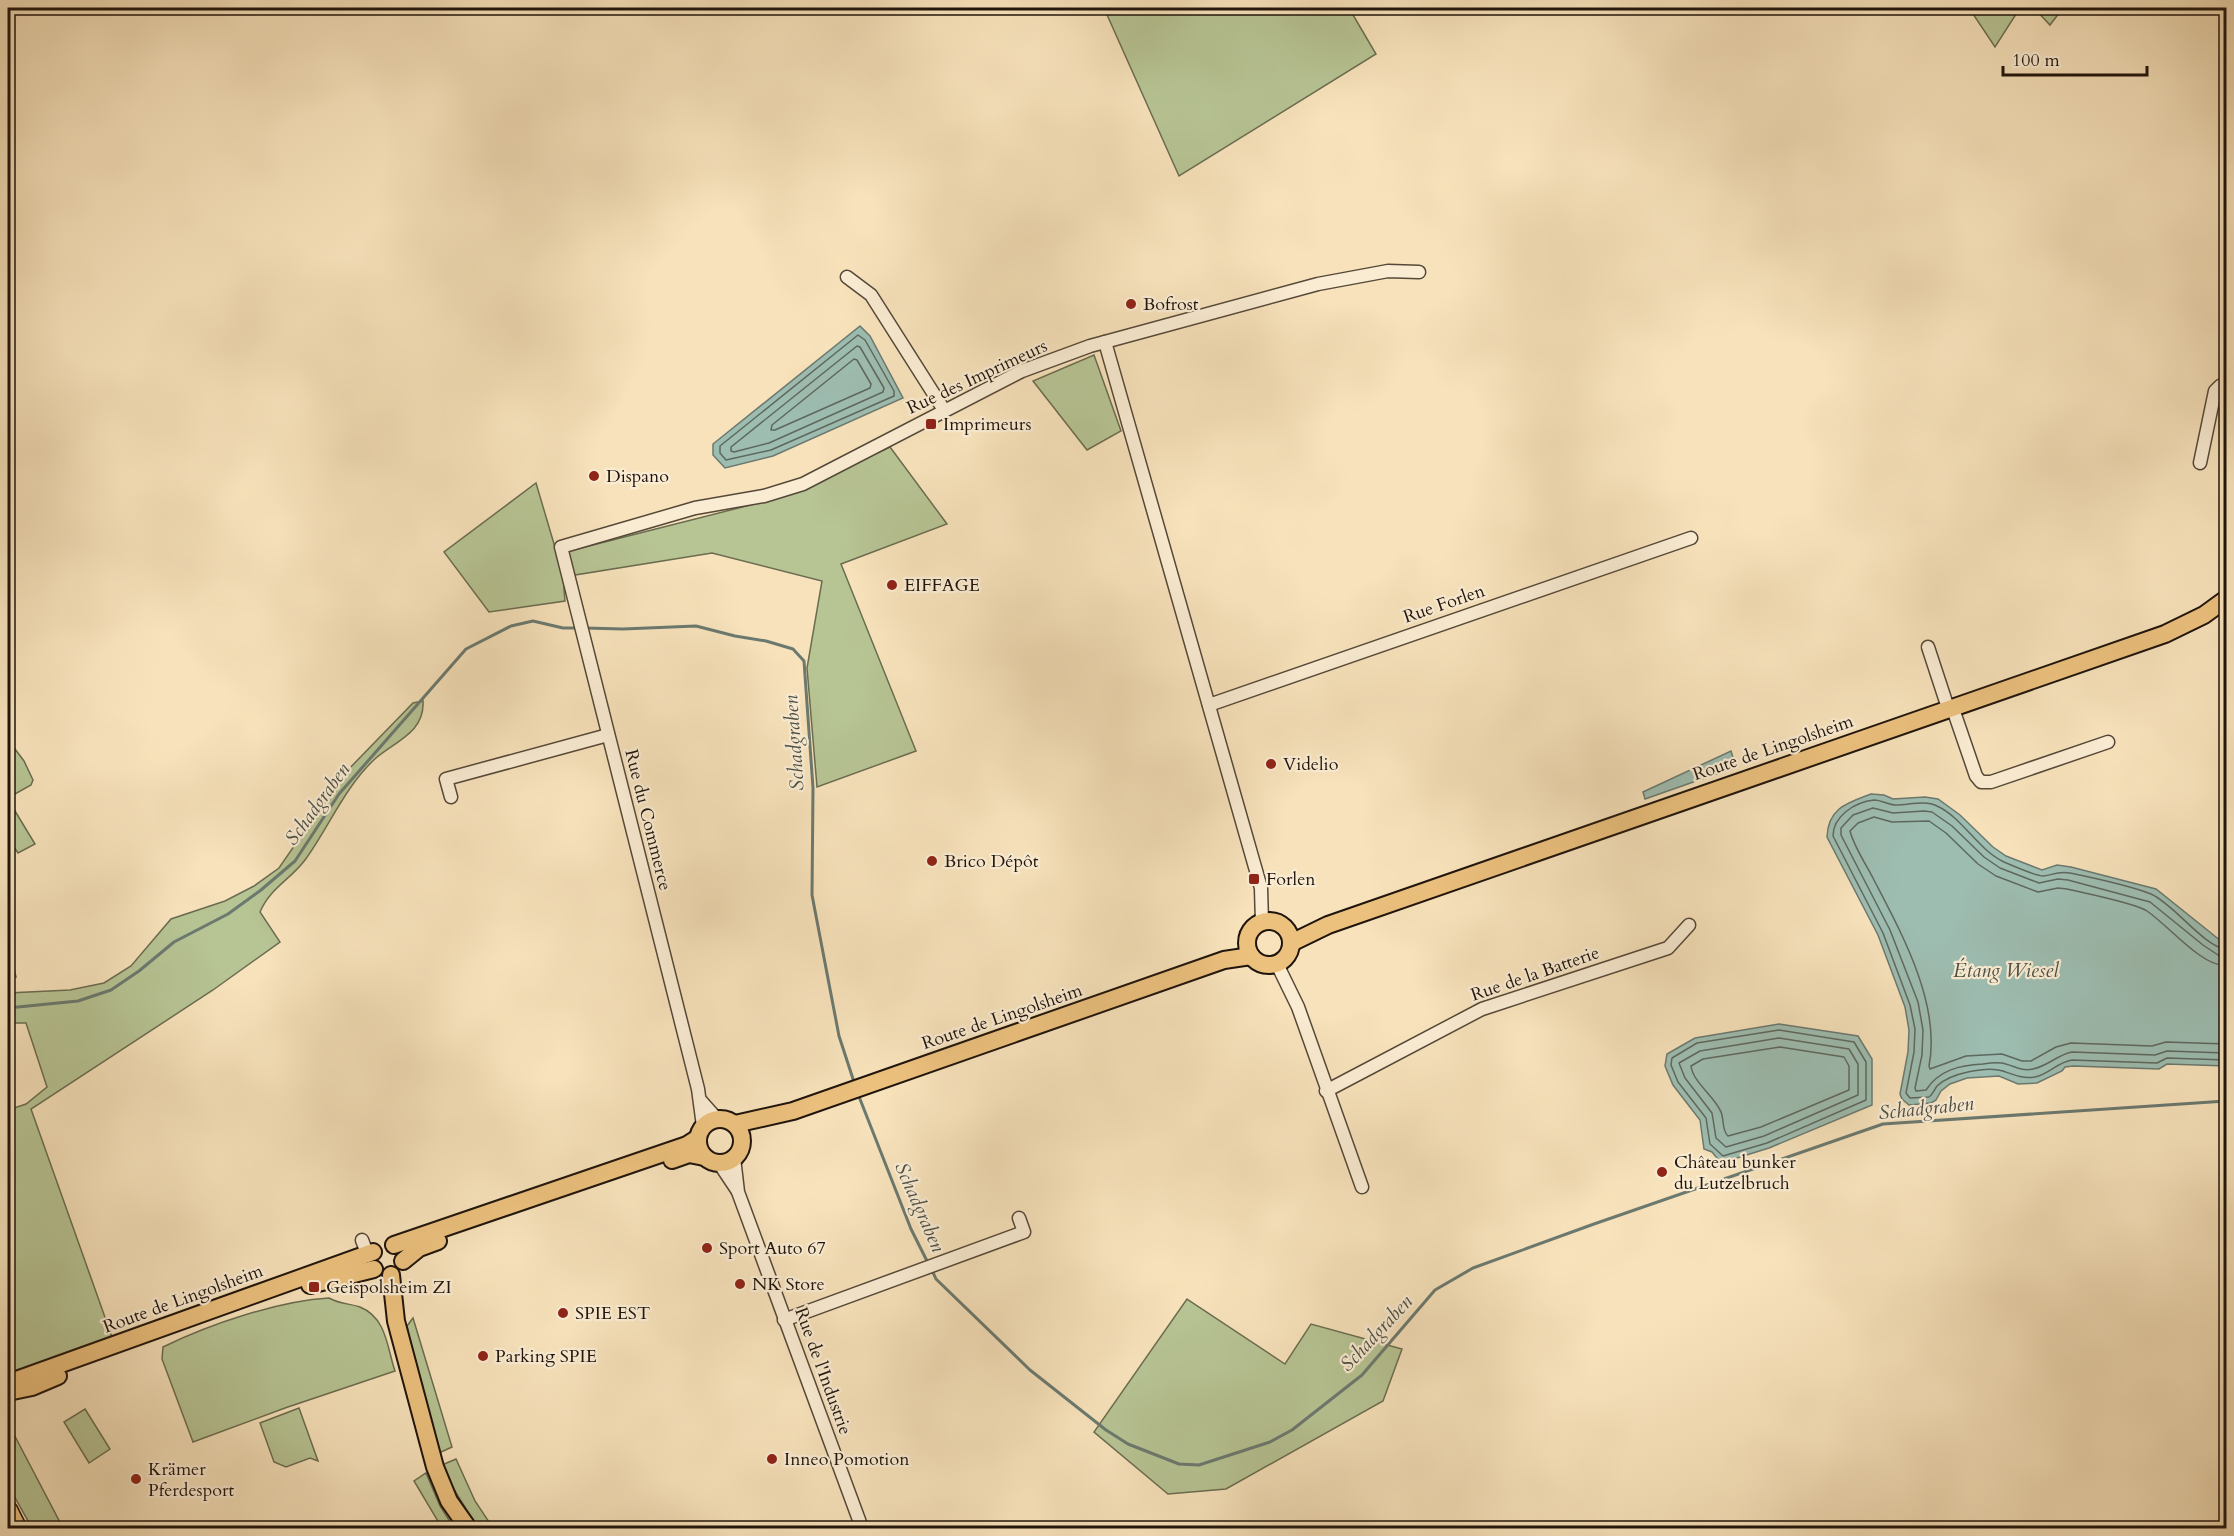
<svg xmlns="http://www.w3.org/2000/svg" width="2234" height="1536" font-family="Cardo,serif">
  <rect width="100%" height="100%" fill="#f7e2bb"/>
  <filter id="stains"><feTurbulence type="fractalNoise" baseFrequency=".00333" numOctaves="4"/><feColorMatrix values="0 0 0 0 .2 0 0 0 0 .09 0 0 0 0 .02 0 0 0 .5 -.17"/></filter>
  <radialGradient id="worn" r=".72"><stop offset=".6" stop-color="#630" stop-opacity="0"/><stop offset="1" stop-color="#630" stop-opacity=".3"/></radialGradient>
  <g fill="#b7c494" stroke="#6b6c50" stroke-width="1.5">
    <polygon points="1104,8 1349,8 1376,54 1179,176"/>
    <polygon points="1969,8 2020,8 1995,47"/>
    <polygon points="2034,8 2063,8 2050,25"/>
    <polygon points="1094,355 1121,431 1087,450 1033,381"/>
    <polygon points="890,447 947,524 841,564 916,751 817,787 807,668 822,581 712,553 563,577 565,601 489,612 444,552 536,483 557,554 778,498"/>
    <path d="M423,701C425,732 396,741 376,758C345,786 329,827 305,860C290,880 270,888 260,912L280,942L213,990L31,1109L112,1337L8,1376V1110L26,1104L47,1087L26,1023H8V993L70,990L104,983L131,966L171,919L225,901L254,886L279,868L343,775L413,703Z"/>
    <polygon points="15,749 24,761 33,780 31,785 8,798 8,753"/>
    <polygon points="12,806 35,844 18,853 8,838 8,809"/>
    <polygon points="8,941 16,977 8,977"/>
    <path d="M329,1298C342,1305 349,1303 360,1307C387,1318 387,1348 395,1371L285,1408L193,1442L162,1359L163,1347C210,1324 278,1301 329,1298Z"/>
    <polygon points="1187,1299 1285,1364 1311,1324 1402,1349 1383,1401 1226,1489 1168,1494 1094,1432"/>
    <polygon points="413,1318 452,1447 439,1453 420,1388 407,1326"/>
    <polygon points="299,1408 318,1461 310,1458 286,1467 274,1462 260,1423"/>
    <polygon points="85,1409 110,1449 89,1463 64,1422"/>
    <polygon points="8,1423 63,1528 32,1528 8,1485"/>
    <polygon points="456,1459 475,1501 493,1528 478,1528 453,1488 442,1465"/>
    <polygon points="426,1473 440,1506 454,1528 442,1528 414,1481"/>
  </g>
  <g fill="#9dbdb1" stroke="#6b796f" stroke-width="1.5">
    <polygon points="860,326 870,336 903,398 773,456 725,468 713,455 713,444"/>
    <polygon points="1731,751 1736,767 1645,799 1643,792"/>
    <path d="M1871,794L1884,795L1893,799L1925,797L1938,799L1960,815L1993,847L2006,856L2042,870L2057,865L2071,867L2156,889L2226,945V1066L2167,1064L2159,1069L2073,1066L2065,1067L2062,1071L2037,1083L2018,1084L1999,1076L1967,1078L1950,1084L1941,1091L1936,1100L1931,1103L1909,1105L1902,1099L1900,1094L1908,1052L1909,1030L1905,1007L1878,935L1827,837C1828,808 1847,803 1871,794Z"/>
    <polygon points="1779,1024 1858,1036 1872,1059 1872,1105 1769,1148 1721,1163 1712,1152 1704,1149 1700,1120 1673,1085 1665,1066 1667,1054 1695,1038"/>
  </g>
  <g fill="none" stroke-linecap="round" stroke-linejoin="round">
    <g stroke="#5e685e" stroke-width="1.5">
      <polygon points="858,335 865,340 894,391 894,396 771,450 726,460 720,453 720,446"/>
      <polygon points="857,346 860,347 884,388 883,392 769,443 734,452 731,451 731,447"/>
      <polygon points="854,359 857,360 871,384 870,388 775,430 771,430 772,425"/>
      <path d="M2226,949C2204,947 2174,904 2151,894C2128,885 2094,878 2070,873C2056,871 2054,875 2043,876C2036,876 2011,865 2004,862C1977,849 1963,818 1937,806C1925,800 1909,805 1896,805C1888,805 1882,800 1874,800C1855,802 1833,816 1833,836L1883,933L1910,1005L1915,1029L1914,1052L1906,1093L1910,1098L1929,1097C1933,1094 1934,1090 1937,1086C1950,1073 1987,1066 2003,1071C2014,1075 2023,1079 2035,1077C2049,1074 2058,1062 2072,1060L2157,1063L2167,1058L2226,1060"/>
      <path d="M2226,957L2218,955L2203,945L2150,902L2068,880L2058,879L2039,883L2000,868L1984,857L1952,826L1932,812L1924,811L1893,813L1873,808L1853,815L1841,828V835L1890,930L1918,1002L1923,1030L1922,1055L1915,1088L1916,1091L1926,1090C1939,1070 1960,1065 1983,1064C1989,1063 1996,1062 2002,1063C2013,1065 2021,1072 2033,1069C2048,1066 2057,1055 2072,1052L2155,1055L2167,1051L2226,1053"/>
      <path d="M2226,966C2200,965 2169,926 2147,911C2135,903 2084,893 2067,889L2058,888L2038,892L1996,876L1978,864L1946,833L1929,821L1892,822L1874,817L1858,823L1850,831C1854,847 1866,864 1874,880C1902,934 1941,1004 1929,1066L1930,1069L1966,1056L2002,1054L2022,1061H2031L2056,1047L2071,1043L2152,1046L2166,1042L2226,1044"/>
      <polygon points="1779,1030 1854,1042 1866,1062 1866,1100 1767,1143 1723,1156 1710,1144 1706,1118 1678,1082 1671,1065 1672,1058 1697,1043"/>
      <polygon points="1779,1038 1849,1049 1858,1064 1858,1095 1764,1136 1726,1147 1716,1138 1712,1113 1685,1078 1679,1063 1700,1051"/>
      <path d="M1780,1047L1844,1057L1849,1066V1090L1761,1127L1728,1136C1721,1130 1725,1118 1720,1110C1713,1095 1693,1082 1691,1066L1703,1059Z"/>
    </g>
    <g stroke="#6b796f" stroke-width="3">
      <polyline points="585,628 623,629 696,626 735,636 766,641 793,649 804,661 813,788 812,895 839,1036 854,1082"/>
      <polyline points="8,1008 78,1001 111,990 139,971 174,942 228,914 261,890 295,861 339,794 466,649 511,626 533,621 563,628 579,628"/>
      <polyline points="858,1094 911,1229 928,1263"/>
      <polyline points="931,1268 936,1279 1030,1370 1106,1430 1128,1444 1179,1464 1199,1465 1270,1442 1292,1430 1362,1375 1435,1290 1473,1268 1594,1224 1883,1124 2226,1101"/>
    </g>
    <g stroke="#554838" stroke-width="15">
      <g id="minor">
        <polyline points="847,277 871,295 944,410"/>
        <polyline points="1105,342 1261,888 1262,923"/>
        <polyline points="2200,463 2215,391 2220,386 2226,385"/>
        <polyline points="1928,647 1948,708"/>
        <polyline points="1209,705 1691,538"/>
        <polyline points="1952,706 1976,776 1981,782 1991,782 2108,742"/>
        <polyline points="451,797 446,779 608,735"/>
        <polyline points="1277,964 1298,1007 1362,1187"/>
        <polyline points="1326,1091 1482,1009 1668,948 1689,925"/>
        <polyline points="701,1101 717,1119"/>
        <polyline points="703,1126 698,1089 561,547 695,508 764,496 803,484 1022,371 1090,346 1318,284 1388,271 1419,272"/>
        <polyline points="734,1158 738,1192 862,1528"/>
        <polyline points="719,1163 737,1190"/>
        <polyline points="362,1240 367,1253"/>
        <polyline points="784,1320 1024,1232 1019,1218"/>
      </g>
    </g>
    <g stroke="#1f140c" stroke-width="20">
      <g id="major">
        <circle cx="1269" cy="943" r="22"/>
        <polyline points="1291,943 1328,925 2165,634 2204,615 2226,599"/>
        <circle cx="720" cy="1141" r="22"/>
        <polyline points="735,1124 793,1111 1224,960 1251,956"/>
        <polyline points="672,1160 689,1154 704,1157"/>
        <polyline points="394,1245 687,1145 698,1138"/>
        <polyline points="403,1261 419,1248 438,1241"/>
        <polyline points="391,1275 396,1321 435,1467 449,1501 468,1528"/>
        <polyline points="310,1285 374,1269"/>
        <polyline points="8,1383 373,1252"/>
        <polyline points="8,1392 32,1387 58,1376"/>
      </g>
    </g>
    <g stroke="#1f140c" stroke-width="21">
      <polyline id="highway" points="8,1510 17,1528"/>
    </g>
    <use href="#minor" stroke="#faecd3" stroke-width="12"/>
    <use href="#major" stroke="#ecc17e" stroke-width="16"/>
    <use href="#highway" stroke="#ecc17e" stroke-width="18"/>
  </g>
  <g fill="#8f2418" stroke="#faecd3" stroke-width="2">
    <circle cx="1131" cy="304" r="6"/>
    <rect x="925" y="418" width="12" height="12" rx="3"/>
    <circle cx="594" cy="476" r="6"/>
    <circle cx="892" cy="585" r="6"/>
    <circle cx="1271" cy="764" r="6"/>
    <circle cx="932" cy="861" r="6"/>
    <rect x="1248" y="873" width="12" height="12" rx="3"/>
    <circle cx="1662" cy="1172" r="6"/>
    <circle cx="707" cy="1248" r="6"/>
    <circle cx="740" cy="1284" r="6"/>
    <rect x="308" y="1281" width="12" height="12" rx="3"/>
    <circle cx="563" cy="1313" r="6"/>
    <circle cx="483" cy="1356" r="6"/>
    <circle cx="772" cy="1459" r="6"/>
    <circle cx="136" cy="1479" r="6"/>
  </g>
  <g text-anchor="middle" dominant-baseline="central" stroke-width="4.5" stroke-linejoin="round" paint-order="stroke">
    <g font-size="18" fill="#1f140c" stroke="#faecd3" text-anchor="start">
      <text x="1143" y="304">Bofrost</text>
      <text x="943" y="424">Imprimeurs</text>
      <text x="606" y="476">Dispano</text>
      <text x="904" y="585">EIFFAGE</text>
      <text x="1283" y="764">Videlio</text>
      <text x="944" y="861">Brico Dépôt</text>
      <text x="1266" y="879">Forlen</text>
      <text x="1674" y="1162">Château bunker<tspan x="1674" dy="21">du Lutzelbruch</tspan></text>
      <text x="719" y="1248">Sport Auto 67</text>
      <text x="752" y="1284">NK Store</text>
      <text x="326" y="1287">Geispolsheim ZI</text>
      <text x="575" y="1313">SPIE EST</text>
      <text x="495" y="1356">Parking SPIE</text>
      <text x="784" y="1459">Inneo Pomotion</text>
      <text x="148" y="1469">Krämer<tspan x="148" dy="21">Pferdesport</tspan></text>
    </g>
    <g font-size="18" fill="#1f140c" stroke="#faecd3">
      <text transform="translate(977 377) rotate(-25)">Rue des Imprimeurs</text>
      <text transform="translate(1444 604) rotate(-19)">Rue Forlen</text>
      <text transform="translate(1773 748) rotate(-19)">Route de Lingolsheim</text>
      <text transform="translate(648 820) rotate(76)">Rue du Commerce</text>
      <text transform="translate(1535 974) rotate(-19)">Rue de la Batterie</text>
      <text transform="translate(1002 1017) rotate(-19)">Route de Lingolsheim</text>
      <text transform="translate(183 1299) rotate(-20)">Route de Lingolsheim</text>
      <text transform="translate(823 1371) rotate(70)">Rue de l'Industrie</text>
    </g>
    <g font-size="20" font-style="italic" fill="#4b4f46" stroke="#faecd3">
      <text transform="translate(794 743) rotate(-94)">Schadgraben</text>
      <text transform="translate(317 804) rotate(-54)">Schadgraben</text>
      <text x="2006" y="970">Étang Wiesel</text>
      <text transform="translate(1926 1108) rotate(-6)">Schadgraben</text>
      <text transform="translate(920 1207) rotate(66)">Schadgraben</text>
      <text transform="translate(1376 1333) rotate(-47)">Schadgraben</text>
    </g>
  </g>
  <rect width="2234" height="1536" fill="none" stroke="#f7e2bb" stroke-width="30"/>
  <rect x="9" y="9" width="2216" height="1518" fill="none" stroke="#1f140c" stroke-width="3"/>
  <rect x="15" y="15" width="2204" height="1506" fill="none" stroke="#1f140c" stroke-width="1.5"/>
  <path d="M2003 66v9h144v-9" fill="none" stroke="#1f140c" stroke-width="3"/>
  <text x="2012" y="66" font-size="18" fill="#1f140c" stroke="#faecd3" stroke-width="4.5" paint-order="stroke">100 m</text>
  <rect width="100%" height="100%" filter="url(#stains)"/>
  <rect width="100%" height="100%" fill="url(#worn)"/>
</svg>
